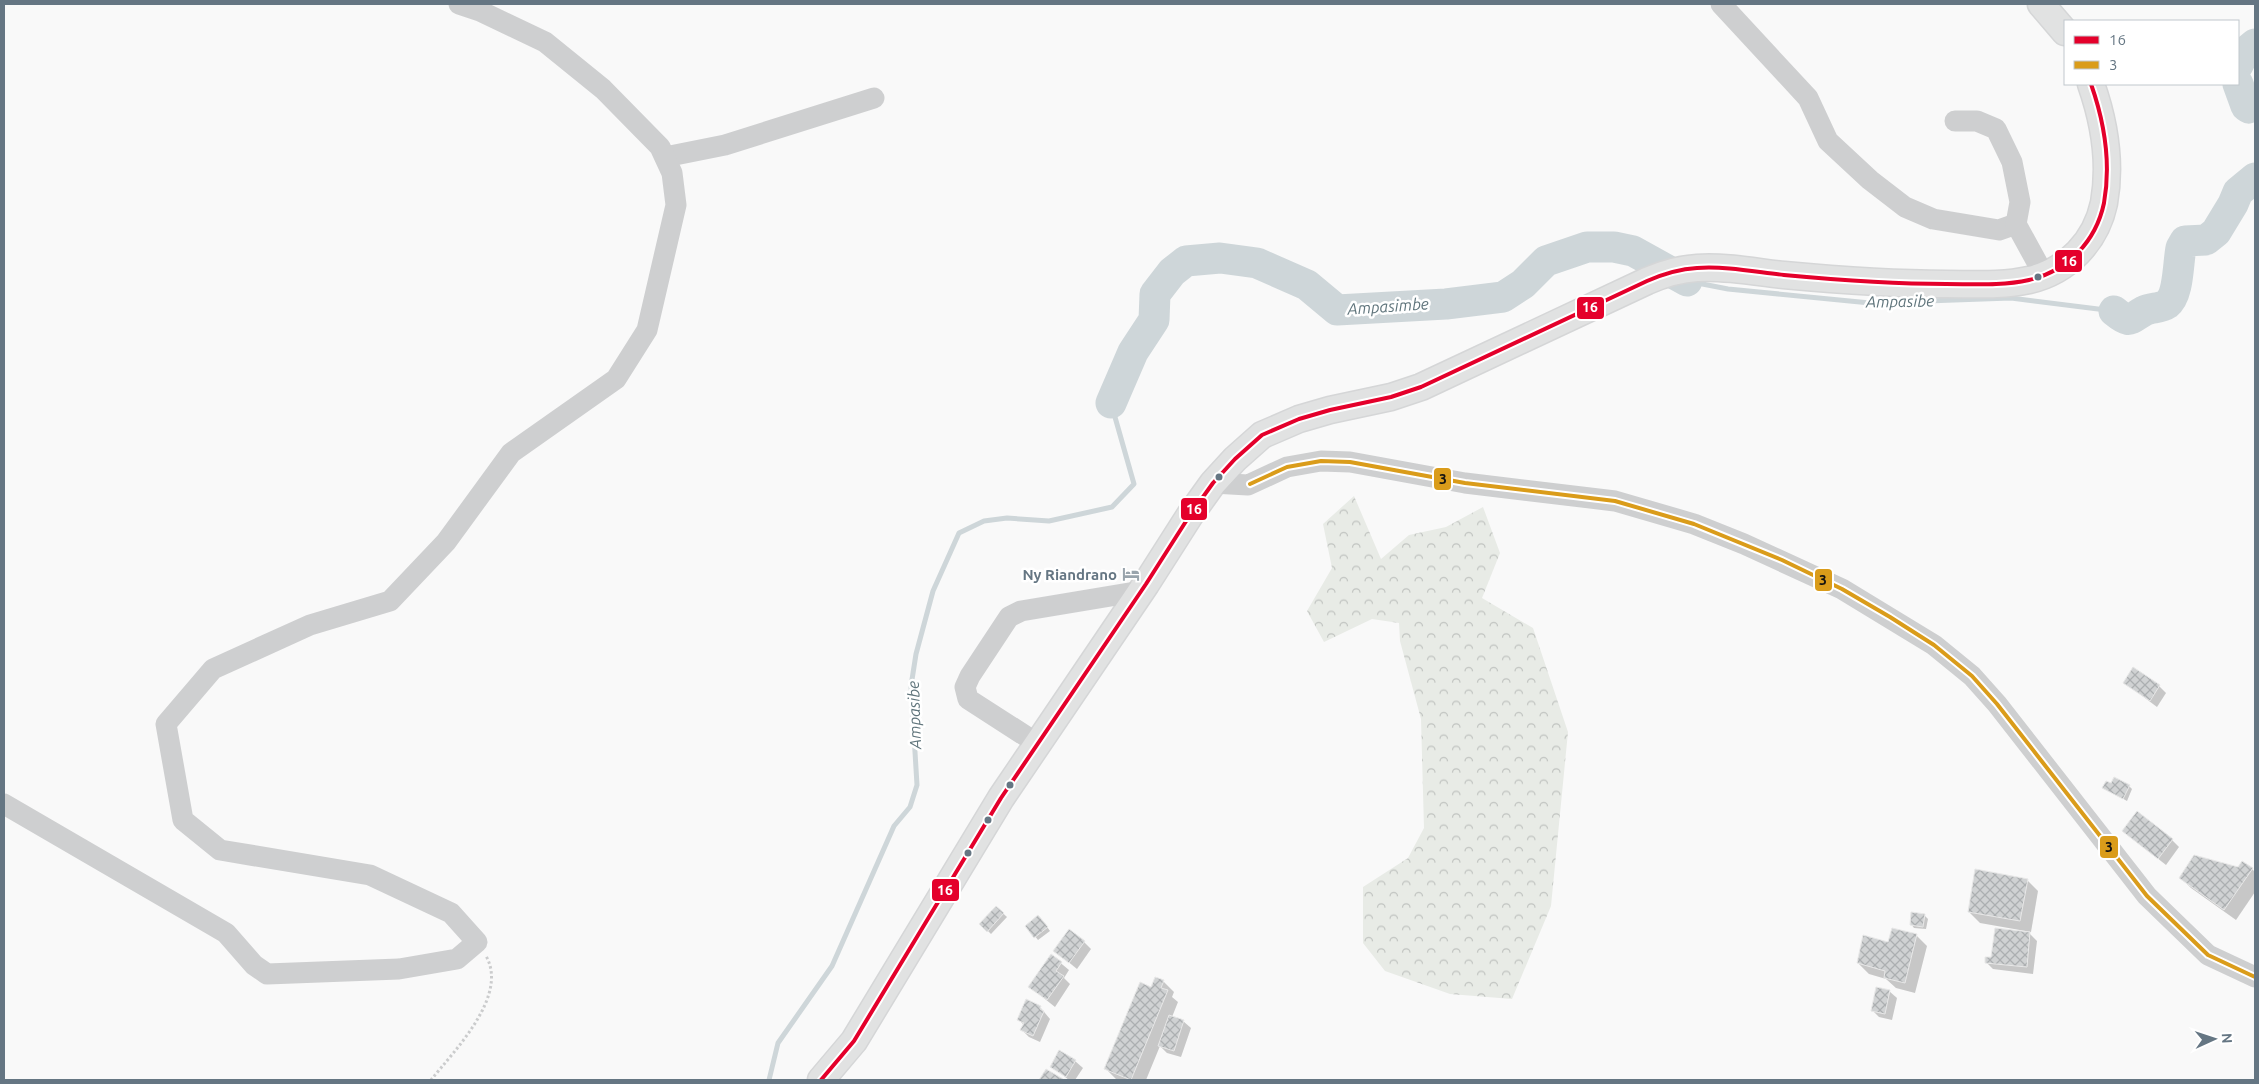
<svg xmlns="http://www.w3.org/2000/svg" width="2259" height="1084" font-family="Ubuntu,sans-serif">
  <defs>
    <pattern id="forest-crowns" width="20" height="18" patternUnits="userSpaceOnUse" patternTransform="scale(1.25)"><rect width="20" height="18" fill="#e8ebe6"/><path d="M2 6a3 3 0 1 1 6 0M12 15a3 3 0 1 1 6 0" fill="none" stroke="#c0c3c0"/></pattern>
    <pattern id="building-cross-hatch" width="8" height="8" patternUnits="userSpaceOnUse" patternTransform="scale(1.25)"><rect width="8" height="8" fill="#d0d2d3"/><path d="M0 0l8 8M0 8l8-8" fill="none" stroke="#acafb1"/></pattern>
  </defs>
  <rect width="100%" height="100%" fill="#f9f9f9"/>
  <polygon fill="url(#forest-crowns)" points="1354,496 1381,559 1409,535 1446,527 1483,507 1500,553 1482,598 1533,628 1568,732 1551,906 1512,999 1450,994 1385,971 1363,943 1363,887 1408,858 1424,828 1421,719 1400,641 1399,623 1372,619 1324,642 1307,611 1332,568 1323,524"/>
  <g fill="#0003">
    <polygon points="2125,683 2159,686 2166,693 2157,707"/>
    <polygon points="2129,786 2132,789 2127,801 2104,788"/>
    <polygon points="2123,831 2172,840 2179,847 2166,865"/>
    <polygon points="2239,868 2252,869 2255,872 2255,892 2236,920 2191,888 2180,877"/>
    <polygon points="2027,880 2038,891 2031,932 1980,923 1969,912"/>
    <polygon points="996,907 1007,917 991,934 981,924"/>
    <polygon points="1925,916 1928,919 1926,929 1914,928 1911,924"/>
    <polygon points="1042,920 1050,931 1038,940 1027,926"/>
    <polygon points="1996,930 2030,934 2037,941 2033,974 1993,969 1986,962 1992,959"/>
    <polygon points="1916,935 1927,946 1915,993 1896,988 1886,979 1869,974 1858,963 1889,943"/>
    <polygon points="1084,942 1091,949 1077,969 1055,951"/>
    <polygon points="1051,955 1069,970 1064,978 1070,984 1055,1007 1030,987"/>
    <polygon points="1163,981 1174,992 1172,997 1178,1002 1172,1017 1183,1021 1191,1028 1181,1057 1167,1053 1160,1046 1146,1080 1117,1080 1106,1069 1152,989"/>
    <polygon points="1889,991 1897,998 1892,1020 1879,1017 1872,1010"/>
    <polygon points="1040,1007 1050,1019 1040,1042 1029,1037 1022,1030 1024,1025 1018,1019"/>
    <polygon points="1075,1061 1083,1068 1075,1080 1069,1080 1051,1066"/>
  </g>
  <g fill="none" stroke-linecap="round" stroke-linejoin="round">
    <g stroke="#ced6d9" stroke-width="5">
      <polyline points="1687,281 1728,289 1870,303 2011,298 2114,311"/>
      <polyline points="769,1080 778,1043 832,966 894,826 910,807 917,785 911,686 916,654 933,591 959,533 984,521 1007,518 1049,521 1112,507 1134,484 1111,403"/>
    </g>
    <g stroke="#ced6d9" stroke-width="31">
      <polyline points="2238,65 2244,53 2255,44"/>
      <polyline points="2238,84 2246,106 2249,108 2255,105"/>
      <path d="M2114,311C2131,325 2129,319 2144,311C2151,307 2160,309 2167,304C2179,295 2178,262 2181,248L2185,241L2206,240L2216,232L2233,204L2238,192L2255,178"/>
      <polyline points="1111,403 1133,352 1154,320 1155,294 1172,272 1186,261 1220,258 1257,263 1307,285 1337,310 1446,304 1503,297 1523,284 1546,261 1587,247 1614,247 1633,251 1687,281"/>
    </g>
  </g>
  <g fill="url(#building-cross-hatch)" stroke="#e8e8e8">
    <polygon points="2133,667 2160,685 2150,701 2123,683"/>
    <polygon points="2114,777 2130,785 2123,799 2102,788 2106,781 2111,783"/>
    <polygon points="2137,811 2173,839 2158,859 2122,831"/>
    <polygon points="2194,855 2238,867 2242,861 2253,868 2224,910 2179,878"/>
    <polygon points="1975,869 2028,879 2020,921 1968,912"/>
    <polygon points="996,906 1004,913 987,932 979,924"/>
    <polygon points="1911,912 1925,914 1923,927 1910,925"/>
    <polygon points="1038,915 1048,927 1034,938 1025,926"/>
    <polygon points="1892,928 1917,934 1905,983 1884,978 1885,971 1857,963 1863,935 1888,942"/>
    <polygon points="1995,928 2030,932 2027,967 1985,963 1985,957 1991,957"/>
    <polygon points="1069,929 1085,941 1069,963 1053,951"/>
    <polygon points="1051,954 1062,962 1056,971 1064,976 1047,1000 1028,987"/>
    <polygon points="1155,977 1164,980 1161,988 1168,990 1131,1080 1104,1069 1140,982 1151,987"/>
    <polygon points="1876,987 1890,990 1885,1014 1871,1011"/>
    <polygon points="1026,999 1041,1006 1040,1009 1044,1011 1033,1036 1020,1030 1024,1023 1017,1020"/>
    <polygon points="1169,1015 1184,1020 1174,1051 1158,1046"/>
    <polygon points="1059,1050 1076,1060 1066,1077 1050,1067"/>
    <polygon points="1046,1069 1063,1079 1063,1080 1039,1080"/>
  </g>
  <g fill="none" stroke-linecap="round" stroke-linejoin="round">
    <g stroke="#d5d6d7" stroke-width="29">
      <g id="major">
        <polyline points="2041,4 2065,32"/>
        <path d="M821,1080L854,1041L1001,798L1146,584L1190,515L1213,483L1235,459L1262,435L1299,419L1330,410L1391,397L1421,387L1647,281C1663,274 1679,269 1697,268C1726,266 1756,272 1784,275C1838,280 1892,284 1946,284C1974,284 2002,286 2029,280C2068,271 2096,241 2104,203C2111,164 2104,121 2091,84"/>
      </g>
    </g>
    <path stroke="#cbcccd" stroke-width="3" stroke-dasharray="2.5 2.5" stroke-linecap="butt" d="M431,1080C454,1051 509,996 486,956"/>
    <g stroke="#cecfd0" stroke-width="21">
      <polyline points="1721,4 1808,98 1828,141 1870,180 1905,207 1933,219 1999,230 2016,224"/>
      <polyline points="1955,121 1977,121 1996,129 2012,162 2020,202 2016,224 2044,275"/>
      <polyline points="665,157 725,145 874,98"/>
      <polyline points="1213,483 1248,485 1287,467 1321,461 1350,462 1465,483 1615,501 1694,524 1744,544 1842,589 1934,645 1972,676 1997,704 2147,896 2208,955 2255,977"/>
      <polyline points="1038,744 968,699 965,687 970,676 1009,617 1021,611 1141,591"/>
      <polyline points="4,804 226,933 254,965 267,974 399,969 457,959 477,942 451,913 370,875 220,850 183,820 166,724 213,669 310,625 390,601 446,542 511,453 616,379 647,330 676,205 672,173 660,147 603,89 545,42 480,11 459,4"/>
    </g>
    <use href="#major" stroke="#e1e2e2" stroke-width="26"/>
    <g stroke="#fff" stroke-width="8">
      <path id="bus-1" d="M821,1080L854,1041L1001,798L1146,584L1190,515L1213,483L1235,459L1262,435L1299,419L1330,410L1391,397L1421,387L1647,281C1663,274 1679,269 1697,268C1726,266 1756,272 1784,275C1838,280 1892,284 1946,284C1974,284 2002,286 2029,280C2068,271 2096,241 2104,203C2111,164 2104,121 2091,84"/>
    </g>
    <g stroke="#fff" stroke-width="8">
      <polyline id="bus-2" points="1250,484 1287,467 1321,461 1350,462 1465,483 1615,501 1694,524 1782,560 1842,589 1890,617 1934,645 1972,676 1997,704 2147,896 2208,955 2255,977"/>
    </g>
    <use href="#bus-1" stroke="#e4002b" stroke-width="4"/>
    <use href="#bus-2" stroke="#da9c1a" stroke-width="4"/>
  </g>
  <defs>
    <g id="hotel-bare" transform="scale(1.35)"><path d="M-6-4.5h1.5V1H6V5H4.5V3h-9V5H-6ZM-4 0a1.8 1.8 0 1 1 3.6 0ZM.5 0V-2.5h3Q6-2.5 6 0Z" fill="#99a4ac" stroke="#fff" stroke-width="2.5" paint-order="stroke"/></g>
  </defs>
  <g fill-rule="evenodd">
    <use href="#hotel-bare" x="1131" y="574"/>
  </g>
  <g fill="#657683" stroke="#fff" stroke-width="2">
    <circle cx="2038" cy="277" r="4.5"/>
    <circle cx="1219" cy="477" r="4.5"/>
    <circle cx="1010" cy="785" r="4.5"/>
    <circle cx="988" cy="820" r="4.5"/>
    <circle cx="968" cy="853" r="4.5"/>
  </g>
  <g text-anchor="middle" dominant-baseline="central" stroke-width="5" stroke-linejoin="round" paint-order="stroke">
    <g font-size="15" font-weight="bold" fill="#657683" stroke="#fff" text-anchor="end">
      <text x="1117" y="574">Ny Riandrano</text>
    </g>
    <g font-size="16" font-style="italic" fill="#60757c" stroke="#fff">
      <text transform="translate(1900 301) rotate(-1)">Ampasibe</text>
      <text transform="translate(1388 306) rotate(-4)">Ampasimbe</text>
      <text transform="translate(914 715) rotate(-92)">Ampasibe</text>
    </g>
  </g>
  <g stroke="#fff" stroke-width="2">
    <rect x="2054" y="249" width="29" height="24" rx="5" fill="#e4002b"/>
    <rect x="1576" y="296" width="29" height="24" rx="5" fill="#e4002b"/>
    <rect x="1433" y="467" width="19" height="24" rx="5" fill="#da9c1a"/>
    <rect x="1180" y="497" width="28" height="24" rx="5" fill="#e4002b"/>
    <rect x="1814" y="568" width="19" height="24" rx="5" fill="#da9c1a"/>
    <rect x="2099" y="835" width="20" height="24" rx="5" fill="#da9c1a"/>
    <rect x="931" y="878" width="29" height="24" rx="5" fill="#e4002b"/>
  </g>
  <g font-size="14" text-anchor="middle" font-weight="bold" fill="#fff">
    <text x="2069" y="266">16</text>
    <text x="1590" y="312">16</text>
    <text x="1194" y="514">16</text>
    <text x="945" y="895">16</text>
  </g>
  <g font-size="14" text-anchor="middle" font-weight="bold" fill="#111">
    <text x="1443" y="484">3</text>
    <text x="1823" y="585">3</text>
    <text x="2109" y="852">3</text>
  </g>
  <rect width="2259" height="1084" fill="none" stroke="#657683" stroke-width="10"/>
  <rect x="2064" y="20" width="175" height="65" fill="#ffffff" stroke="#c1c8cd"/>
  <rect x="2074" y="36" width="25" height="8" fill="#e4002b" stroke="#c1c8cd"/>
  <text x="2109" y="45" font-size="15" fill="#657683">16</text>
  <rect x="2074" y="61" width="25" height="8" fill="#da9c1a" stroke="#c1c8cd"/>
  <text x="2109" y="70" font-size="15" fill="#657683">3</text>
  <g transform="translate(2214 1039) rotate(87)" stroke="#ffffff" stroke-width="4" paint-order="stroke">
  <path d="M0-4L9 19L0 12L-9 19Z" fill="#657683"/>
  <text y="-8" font-size="14" font-weight="bold" text-anchor="middle" fill="#657683">N</text>
  </g>
</svg>
